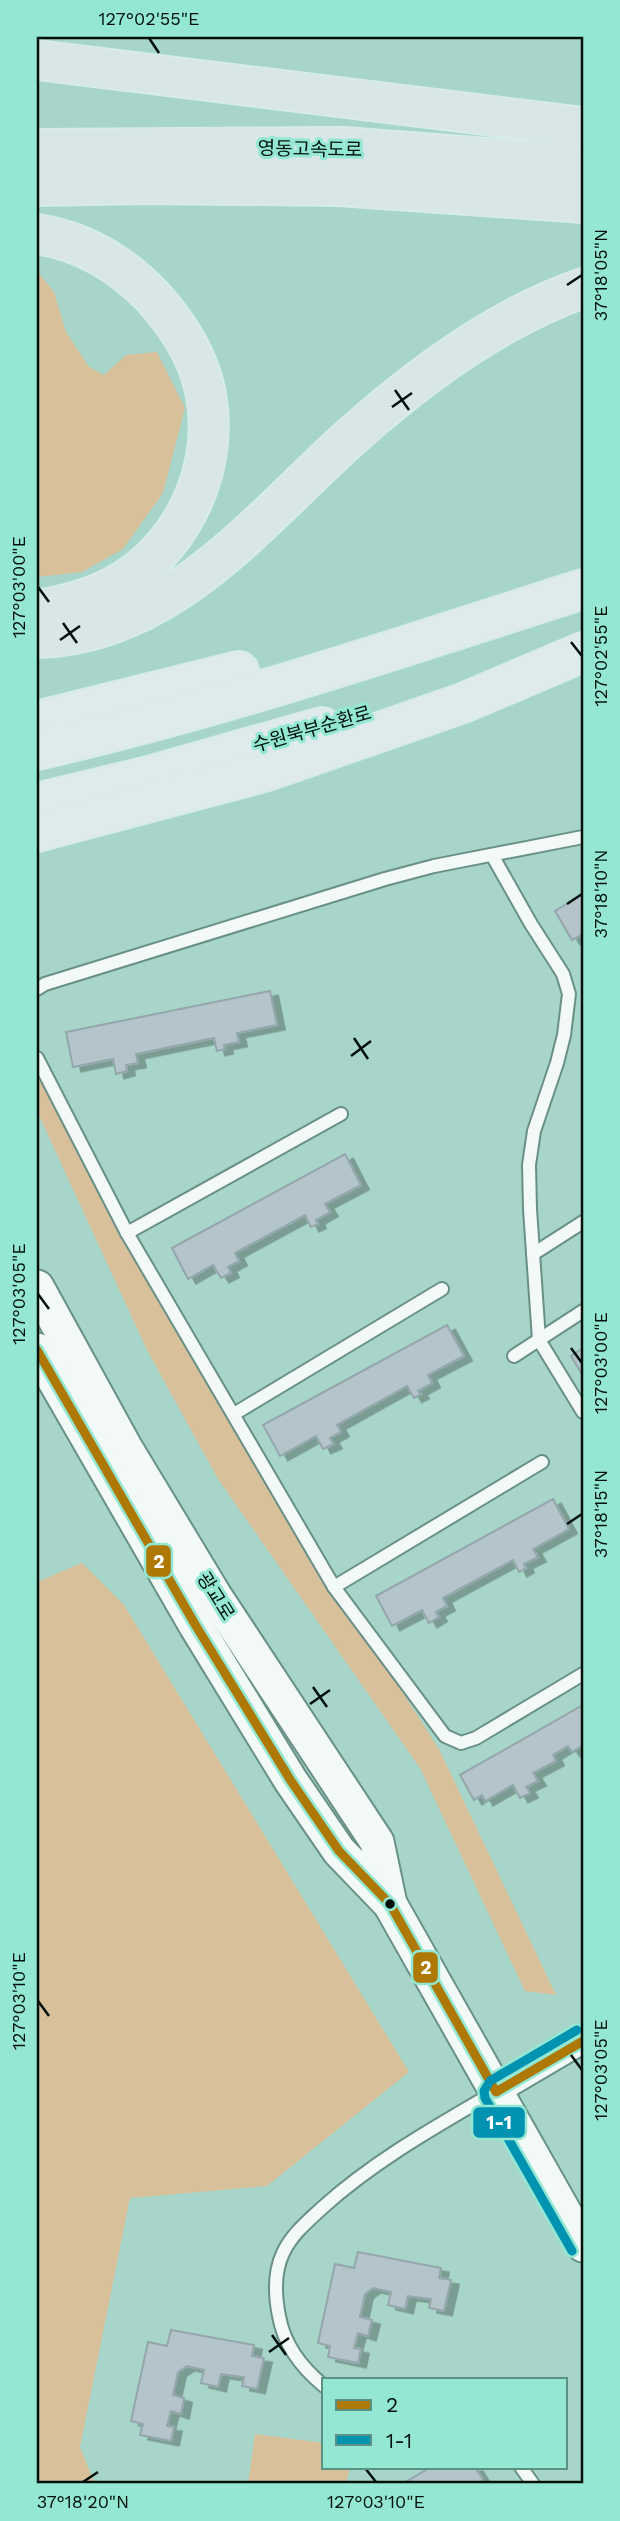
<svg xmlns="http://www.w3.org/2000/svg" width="620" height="2521" font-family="'Work Sans','Noto Sans KR',sans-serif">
  <defs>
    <filter id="shadow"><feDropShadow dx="8" dy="4.5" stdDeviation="0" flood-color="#0004"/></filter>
  </defs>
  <rect width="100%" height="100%" fill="#a7d5c9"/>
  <g fill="#d7c09a">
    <polygon points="37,271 54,292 66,332 89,367 104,375 126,355 157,352 185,408 163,493 123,549 82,572 37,577"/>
    <polygon points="37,1050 181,1337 255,1463 439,1749 556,1995 525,1991 420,1768 218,1479 147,1350 37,1111"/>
    <polygon points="82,1563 124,1605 409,2072 267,2186 130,2198 80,2447 95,2484 37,2484 37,1582"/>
    <polygon points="255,2434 324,2443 324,2467 350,2467 346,2484 248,2484"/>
  </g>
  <g fill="#b3c4cb" stroke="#94a6ab" stroke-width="2" filter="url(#shadow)">
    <polygon points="583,894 583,934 572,940 555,911"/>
    <polygon points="270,991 277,1025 237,1033 239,1042 224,1045 225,1049 217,1051 214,1038 136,1054 138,1063 126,1065 127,1071 116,1074 113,1059 73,1067 66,1032"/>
    <polygon points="345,1154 361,1185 325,1204 330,1212 316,1220 318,1224 311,1227 305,1215 235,1253 239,1261 228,1267 231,1273 221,1278 213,1265 188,1279 172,1248"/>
    <polygon points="447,1325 464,1356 428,1375 432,1383 418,1391 421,1394 414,1398 407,1386 337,1425 341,1432 330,1438 334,1444 323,1449 316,1436 280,1456 263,1425"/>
    <polygon points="583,1348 583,1376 571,1356"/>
    <polygon points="553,1499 569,1529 533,1549 538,1557 524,1564 526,1568 519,1572 513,1560 443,1598 447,1606 436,1612 439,1617 429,1623 422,1610 392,1626 376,1596"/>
    <polygon points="583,1705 583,1745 572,1752 568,1746 553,1755 556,1761 533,1773 538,1781 526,1787 530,1793 520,1798 513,1785 485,1801 482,1795 474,1800 460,1775"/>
    <polygon points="358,2252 441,2268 439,2278 451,2280 444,2311 429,2308 431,2299 408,2296 405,2309 388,2305 391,2292 373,2288 365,2294 360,2317 372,2320 368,2336 358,2333 354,2348 361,2349 358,2363 328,2357 330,2346 318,2343 335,2264 354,2268"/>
    <polygon points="171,2330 254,2345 252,2356 264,2358 257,2389 242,2386 244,2377 221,2374 218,2387 201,2383 204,2370 187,2366 178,2372 173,2395 184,2398 181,2414 171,2411 167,2426 174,2427 171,2441 140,2435 143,2424 131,2421 148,2342 167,2346"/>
    <polygon points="431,2467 475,2467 483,2480 479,2483 479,2484 402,2484"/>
  </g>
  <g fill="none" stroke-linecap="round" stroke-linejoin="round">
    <g stroke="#699087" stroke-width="16">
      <g id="service">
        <polyline points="492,855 531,924 563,974 569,994 564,1035 557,1063 534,1131 529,1165 530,1209 539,1340 583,1412"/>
        <polyline points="37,989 45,984 385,879 434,866 583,837"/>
        <polyline points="37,1058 127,1233 334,1587 445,1736 461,1743 476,1738 583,1674"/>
        <polyline points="127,1233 341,1114"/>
        <polyline points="533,1254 583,1222"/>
        <polyline points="514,1356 583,1311"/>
        <polyline points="234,1414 442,1289"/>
        <polyline points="334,1587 542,1462"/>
        <path d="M324,2386C302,2368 284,2345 279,2316C275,2296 274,2272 283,2253C292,2234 307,2222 322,2208C374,2161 435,2127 495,2092"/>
        <polyline points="521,2467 533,2484"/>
      </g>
    </g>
    <g stroke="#699087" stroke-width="28">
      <polyline id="minor" points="496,2092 583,2041"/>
    </g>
    <g stroke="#699087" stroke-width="37">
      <g id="secondary">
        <polyline points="37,1287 125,1447 215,1596 377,1842 390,1904"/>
        <polyline points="37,1350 196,1626 291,1781 339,1851 390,1904 583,2245"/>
      </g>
    </g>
    <g stroke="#d7ece7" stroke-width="42">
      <g id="trunk">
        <polyline points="37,721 239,671"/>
        <path d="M37,750C222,708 402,647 583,589"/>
        <polyline points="37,803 149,776 322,727"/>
        <polyline points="37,832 267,771 463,703 583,652"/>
      </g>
    </g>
    <g stroke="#d7ece7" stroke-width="42">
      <g id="motorway">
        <polyline points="37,60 583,127"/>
        <polyline points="37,149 343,147 583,165"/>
        <polyline points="37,186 147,184 339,186 583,203"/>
        <path d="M37,234C82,241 121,264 152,296C170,316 186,338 196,362C231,444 191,547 113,587C90,599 63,606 37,610"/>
        <path d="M37,638C171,635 260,518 352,436C419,376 497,318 583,288"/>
      </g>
    </g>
    <use href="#service" stroke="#f2f9f7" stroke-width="12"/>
    <use href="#minor" stroke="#f2f9f7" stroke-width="24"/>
    <use href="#secondary" stroke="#f2f9f7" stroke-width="33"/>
    <use href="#trunk" stroke="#deeaeb" stroke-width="38"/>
    <use href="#motorway" stroke="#d9e6e8" stroke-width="38"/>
    <g stroke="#94e8d3" stroke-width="14">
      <polyline id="bus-1" points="37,1350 196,1626 291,1781 339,1851 390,1904 496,2092 583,2041"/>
    </g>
    <g stroke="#94e8d3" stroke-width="14">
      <polyline id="bus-2" points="572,2251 485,2098 484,2091 490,2081 577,2030"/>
    </g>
    <use href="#bus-1" stroke="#ad7904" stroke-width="9"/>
    <use href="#bus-2" stroke="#0092b1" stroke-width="9"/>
  </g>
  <path fill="none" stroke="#00110c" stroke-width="2.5" d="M149,38L159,53M567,285L582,275M395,390L409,410M392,407L412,393M38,587L49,602M63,623L77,643M60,640L80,626M571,642L582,656M567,904L582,894M354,1038L368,1059M351,1056L371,1041M38,1294L49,1309M571,1348L582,1363M567,1524L582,1514M313,1687L327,1707M310,1704L330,1690M38,2001L49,2016M571,2055L582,2070M272,2335L286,2355M269,2352L289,2338M365,2468L376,2482M83,2482L98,2472"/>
  <circle fill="#00110c" stroke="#94e8d3" stroke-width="2.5" cx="390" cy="1904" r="6"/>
  <g text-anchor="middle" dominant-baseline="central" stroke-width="6" stroke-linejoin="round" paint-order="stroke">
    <g font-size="19" fill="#00110c" stroke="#94e8d3">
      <text transform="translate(310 149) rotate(1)">영동고속도로</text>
      <text transform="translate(312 729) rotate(-16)">수원북부순환로</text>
      <text transform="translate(216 1596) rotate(58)">광교로</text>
    </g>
  </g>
  <g stroke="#94e8d3" stroke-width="2.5">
    <rect x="145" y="1544" width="27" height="34" rx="7" fill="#ad7904"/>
    <rect x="412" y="1951" width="27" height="33" rx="7" fill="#ad7904"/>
    <rect x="472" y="2106" width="54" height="33" rx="7" fill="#0092b1"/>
  </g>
  <g font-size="19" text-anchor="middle" font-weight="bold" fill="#fff">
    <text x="159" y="1568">2</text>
    <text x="426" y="1974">2</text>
    <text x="499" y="2129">1-1</text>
  </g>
  <rect width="620" height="2521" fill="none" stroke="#94e8d3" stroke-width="77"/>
  <rect x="322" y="2378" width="245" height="91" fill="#94e8d3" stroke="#599283" stroke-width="2"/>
  <rect x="336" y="2400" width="35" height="10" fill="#ad7904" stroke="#599283" stroke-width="2"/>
  <text x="386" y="2412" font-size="21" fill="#00110c">2</text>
  <rect x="336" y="2435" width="35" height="10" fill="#0092b1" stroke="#599283" stroke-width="2"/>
  <text x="386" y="2448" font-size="21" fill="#00110c">1-1</text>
  <rect x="38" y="38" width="544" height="2444" fill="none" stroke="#00110c" stroke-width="2.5"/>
  <g font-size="18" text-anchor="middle" fill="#00110c">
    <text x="149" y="25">127°02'55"E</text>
    <text transform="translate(601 275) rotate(-90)" y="6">37°18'05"N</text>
    <text transform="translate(19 587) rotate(-90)" y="6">127°03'00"E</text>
    <text transform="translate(601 656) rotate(-90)" y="6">127°02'55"E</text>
    <text transform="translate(601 894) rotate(-90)" y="6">37°18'10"N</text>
    <text transform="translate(19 1294) rotate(-90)" y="6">127°03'05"E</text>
    <text transform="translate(601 1363) rotate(-90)" y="6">127°03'00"E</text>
    <text transform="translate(601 1514) rotate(-90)" y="6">37°18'15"N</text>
    <text transform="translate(19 2001) rotate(-90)" y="6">127°03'10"E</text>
    <text transform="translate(601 2070) rotate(-90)" y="6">127°03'05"E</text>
    <text x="83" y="2508">37°18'20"N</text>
    <text x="376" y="2508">127°03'10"E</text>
  </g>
</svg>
